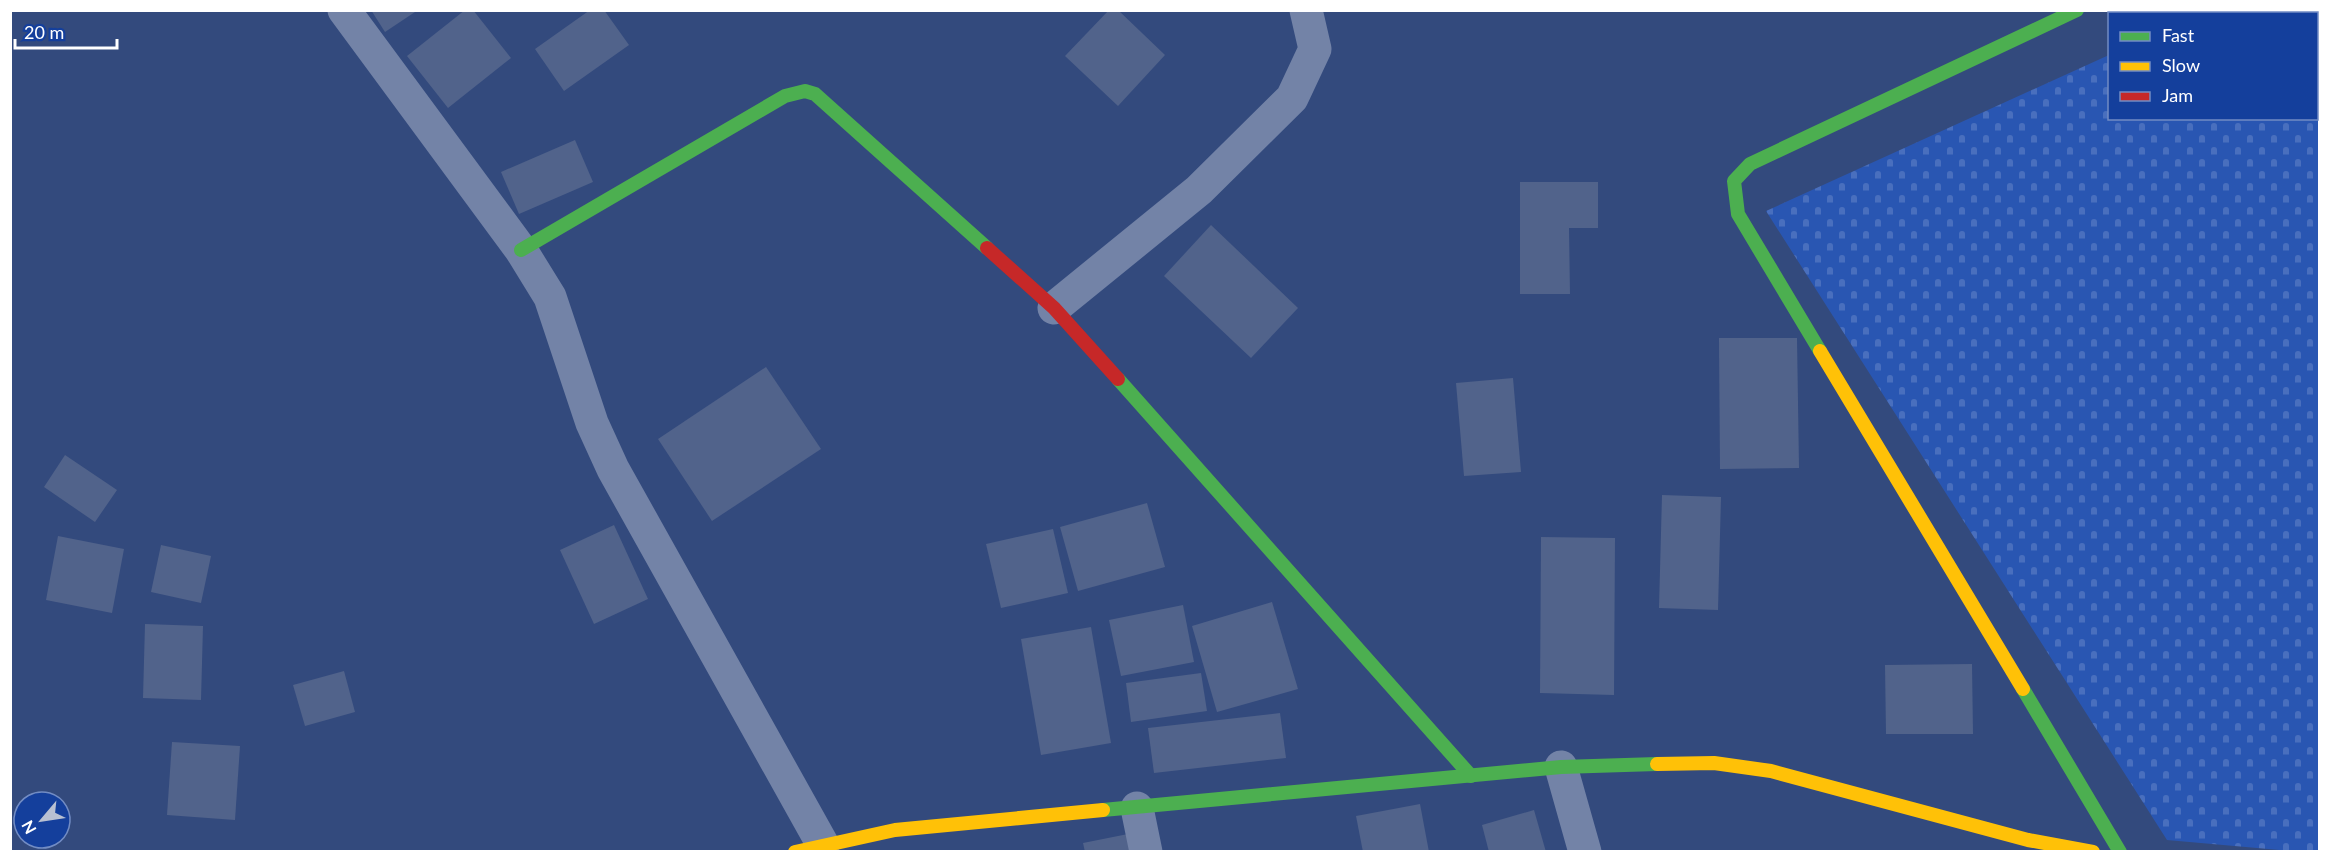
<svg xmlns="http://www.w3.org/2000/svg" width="2330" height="862" font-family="Lato,sans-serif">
  <defs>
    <pattern id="cemetery-stones" width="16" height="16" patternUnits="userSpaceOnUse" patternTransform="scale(1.5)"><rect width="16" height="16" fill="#2956b2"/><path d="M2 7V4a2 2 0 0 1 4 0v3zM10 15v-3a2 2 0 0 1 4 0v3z" fill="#496fbe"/></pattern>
  </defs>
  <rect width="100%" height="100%" fill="#334a7d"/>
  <polygon fill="url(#cemetery-stones)" points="2208,11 2319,11 2319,851 2291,851 2167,840 1766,211 2109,55 2110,118 2316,118 2316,14 2202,13"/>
  <g fill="#51638b">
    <polygon points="371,10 418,10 385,32"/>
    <polygon points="465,10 473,10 511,58 448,108 407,56"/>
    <polygon points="590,10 604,10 629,45 564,91 535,49"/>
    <polygon points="1109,10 1118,10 1165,55 1118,106 1065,56"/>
    <polygon points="575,140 593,182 519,214 501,172"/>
    <polygon points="1520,182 1598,182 1598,228 1569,228 1570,294 1520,294"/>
    <polygon points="1211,225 1298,308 1251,358 1164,276"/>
    <polygon points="1719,338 1797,338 1799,468 1720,469"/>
    <polygon points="766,367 821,449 712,521 658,439"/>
    <polygon points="1513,378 1521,472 1464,476 1456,383"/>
    <polygon points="65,455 117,490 95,522 44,487"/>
    <polygon points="1662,495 1721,497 1718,610 1659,608"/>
    <polygon points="1147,503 1165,567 1078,591 1060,527"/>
    <polygon points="614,525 648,599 594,624 560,550"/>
    <polygon points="1053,529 1068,593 1001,608 986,544"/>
    <polygon points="58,536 124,549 112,613 46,600"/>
    <polygon points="1541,537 1615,538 1614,695 1540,693"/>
    <polygon points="161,545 211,556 201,603 151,592"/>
    <polygon points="1272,602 1298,689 1217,712 1192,626"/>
    <polygon points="1183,605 1194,662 1121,676 1109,620"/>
    <polygon points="145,624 203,626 201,700 143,698"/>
    <polygon points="1091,627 1111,743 1041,755 1021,639"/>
    <polygon points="1972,664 1973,734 1886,734 1885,665"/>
    <polygon points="344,671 355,712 305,726 293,685"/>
    <polygon points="1201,673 1207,711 1131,722 1126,683"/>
    <polygon points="1280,713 1286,758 1154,773 1148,728"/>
    <polygon points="172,742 240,746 235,820 167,815"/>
    <polygon points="1420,804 1429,852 1363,852 1356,816"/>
    <polygon points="1534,810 1546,852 1489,852 1482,825"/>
    <polygon points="1138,832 1142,852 1085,852 1083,843"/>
  </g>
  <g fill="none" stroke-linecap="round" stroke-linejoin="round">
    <g stroke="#7383a7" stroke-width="33">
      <polyline points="344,10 521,250 550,297 592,423 613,469 823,845"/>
      <polyline points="1054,308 1199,190 1292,98 1315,49 1306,10"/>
      <polyline points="1561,767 1585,852"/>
      <polyline points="1137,808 1146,852"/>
    </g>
    <g stroke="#4caf50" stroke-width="14">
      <polyline points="521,250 785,96 805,91 815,94 987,248"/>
      <polyline points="1820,351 1738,214 1734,181 1750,164 2077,10"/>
      <polyline points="1118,379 1471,776"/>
      <polyline points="2023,689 2120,852"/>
      <polyline points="1103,810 1561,767 1657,764"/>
    </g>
    <g stroke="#ffc107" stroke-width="14">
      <polyline points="1820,351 2023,689"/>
      <polyline points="1657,764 1714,763 1771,771 2028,840 2093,852"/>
      <polyline points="795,852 895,830 1103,810"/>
    </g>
    <polyline stroke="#c62828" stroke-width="14" points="987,248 1054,308 1118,379"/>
  </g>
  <rect width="2330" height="862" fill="none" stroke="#ffffff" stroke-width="24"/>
  <rect x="2108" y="12" width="210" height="108" fill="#143f9c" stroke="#728cc4" stroke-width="1.5"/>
  <rect x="2120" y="32" width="30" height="9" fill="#4caf50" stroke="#728cc4" stroke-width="1.5"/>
  <text x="2162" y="42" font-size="18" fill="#ffffff">Fast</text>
  <rect x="2120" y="62" width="30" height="9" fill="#ffc107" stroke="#728cc4" stroke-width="1.5"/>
  <text x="2162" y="72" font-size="18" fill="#ffffff">Slow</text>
  <rect x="2120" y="92" width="30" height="9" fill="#c62828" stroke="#728cc4" stroke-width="1.5"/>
  <text x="2162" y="102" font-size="18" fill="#ffffff">Jam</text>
  <g transform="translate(42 820) rotate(241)"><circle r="28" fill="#143f9c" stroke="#728cc4" stroke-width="1.5"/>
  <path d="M0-4.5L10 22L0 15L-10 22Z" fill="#b8c0d2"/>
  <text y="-9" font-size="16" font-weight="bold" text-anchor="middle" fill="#ffffff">N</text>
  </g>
  <path d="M15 39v9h102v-9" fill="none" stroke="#ffffff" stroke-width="3"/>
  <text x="24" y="39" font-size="18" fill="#ffffff" stroke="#143f9c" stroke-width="4.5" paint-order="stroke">20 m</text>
</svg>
